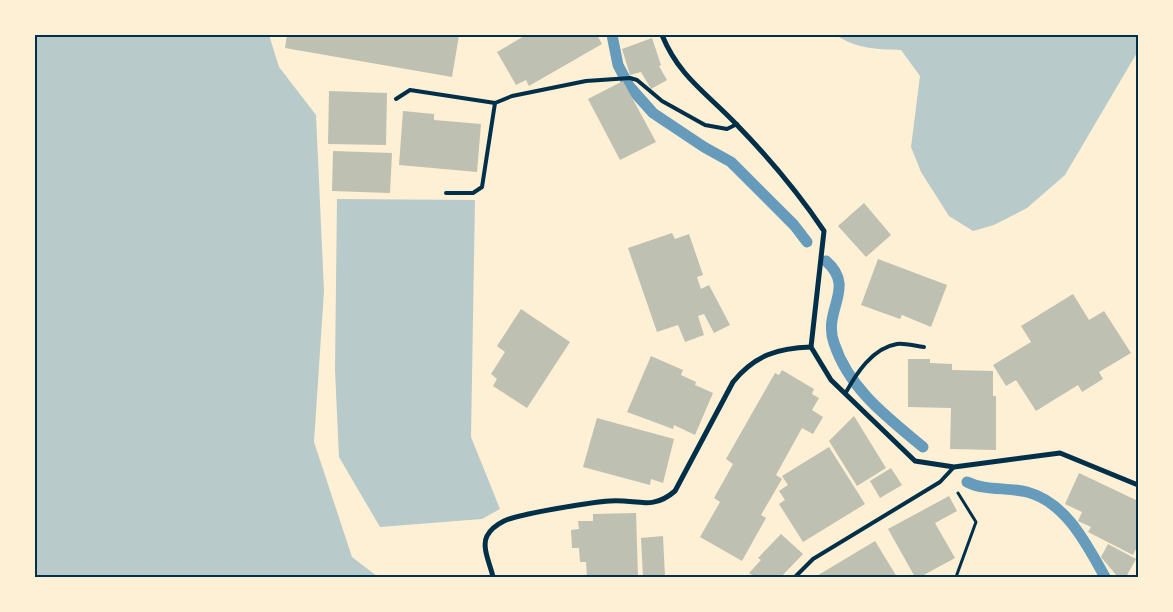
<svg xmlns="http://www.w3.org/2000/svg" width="1173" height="612" font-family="'Titillium Web',sans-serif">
  <rect width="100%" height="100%" fill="#fdf0d5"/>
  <g fill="#b9caca">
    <polygon points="35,35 269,35 279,67 316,115 324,291 314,442 352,557 378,577 35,577"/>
    <path d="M836,35H1138V51L1065,175L1027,208L994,225L973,231L949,216L921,172L911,147L920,76L901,50C877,49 856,49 836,35Z"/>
    <polygon points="337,199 475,200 471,437 500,509 482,519 380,527 339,457 335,370"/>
  </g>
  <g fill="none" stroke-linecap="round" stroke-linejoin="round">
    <g stroke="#669bbc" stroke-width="11">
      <polyline points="612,35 618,65 629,86 653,113 704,147 731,162 794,225 807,242"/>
      <path d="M826,261C857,288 822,310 834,343C849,389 887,417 923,447"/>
      <path d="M967,482C985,491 1007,487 1027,492C1066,502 1087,545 1105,577"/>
    </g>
  </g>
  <g fill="#bec0b2">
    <polygon points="287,35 459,35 452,77 285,48"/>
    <polygon points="526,35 597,35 602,44 529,86 526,80 516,85 497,52"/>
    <polygon points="652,38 661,65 659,66 667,80 651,89 641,72 630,75 622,49"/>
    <polygon points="623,81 656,142 620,160 588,99"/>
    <polygon points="329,91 387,93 386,145 328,144"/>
    <polygon points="403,111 434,114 434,120 481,124 477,172 399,165"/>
    <polygon points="333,151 392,153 390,193 332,191"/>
    <polygon points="864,203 891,235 866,257 838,226"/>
    <polygon points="672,233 675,239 689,234 703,275 697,277 701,289 709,285 730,325 714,333 704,314 698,316 704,335 685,342 678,325 657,332 628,248"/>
    <polygon points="878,259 947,285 931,327 902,315 900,319 861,305"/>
    <polygon points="1073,294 1089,320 1104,311 1131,353 1099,372 1103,379 1082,392 1078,385 1036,411 1016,380 1006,386 993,365 1031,342 1021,326"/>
    <polygon points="521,309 570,342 527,408 493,386 497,379 491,374 505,352 497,346"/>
    <polygon points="651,356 683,370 681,375 696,382 695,385 713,393 695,435 674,425 673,429 627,412"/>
    <polygon points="908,359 930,359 930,363 952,364 952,370 993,371 993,396 996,396 996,450 950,449 951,408 908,407"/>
    <polygon points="782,370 814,389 812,394 819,398 812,410 823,417 813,434 802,428 776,475 782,479 761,515 766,518 742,561 700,537 720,502 714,498 733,464 726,459 775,373 779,375"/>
    <polygon points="854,416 886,468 857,486 829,441"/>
    <polygon points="597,418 674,439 663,483 651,479 650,485 583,467"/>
    <polygon points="829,447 865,504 803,542 779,504 785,500 779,491 788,485 782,476"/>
    <polygon points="891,468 902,485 880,498 870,481"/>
    <polygon points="1079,473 1138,501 1138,545 1133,555 1088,532 1091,527 1078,521 1082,512 1065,504"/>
    <polygon points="949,496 957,511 935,523 955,558 920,577 915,577 888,529"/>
    <polygon points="636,513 638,576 587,577 586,562 580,562 579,548 572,548 571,530 579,529 578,521 593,521 593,514"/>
    <polygon points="781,534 803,554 781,577 750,577 752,575 749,573 761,560 758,558"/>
    <polygon points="663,536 665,577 643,577 641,538"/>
    <polygon points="875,541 897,577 815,577"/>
    <polygon points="1108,544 1136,559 1126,577 1117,576 1101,557"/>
  </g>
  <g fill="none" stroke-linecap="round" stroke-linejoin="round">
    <polyline stroke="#003049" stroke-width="3" points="956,577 976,522 958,493"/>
    <g stroke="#003049" stroke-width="4">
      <polyline points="396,99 410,90 495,103 512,96 586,81 630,78 637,80 662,101 705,125 727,129 737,124"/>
      <polyline points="446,193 473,193 482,187 495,103"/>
      <path d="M845,394C856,374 872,348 897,344C905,343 915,346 924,347"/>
      <polyline points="795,577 813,559 940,482 954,467"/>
    </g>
    <g stroke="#003049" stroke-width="5">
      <path d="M662,35C679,77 708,94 737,125C769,158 799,194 824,231L811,347L831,380L915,461L954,467L1060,453L1138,485"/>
      <path d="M493,577C491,566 481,547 487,536C490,530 498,524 504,521C518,514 592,502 610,501C637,499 652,511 675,491L733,382C755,355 778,348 811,347"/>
    </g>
  </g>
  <rect width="1173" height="612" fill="none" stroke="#fdf0d5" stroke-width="72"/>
  <rect x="36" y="36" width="1101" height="540" fill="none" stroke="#003049" stroke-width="2"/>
</svg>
